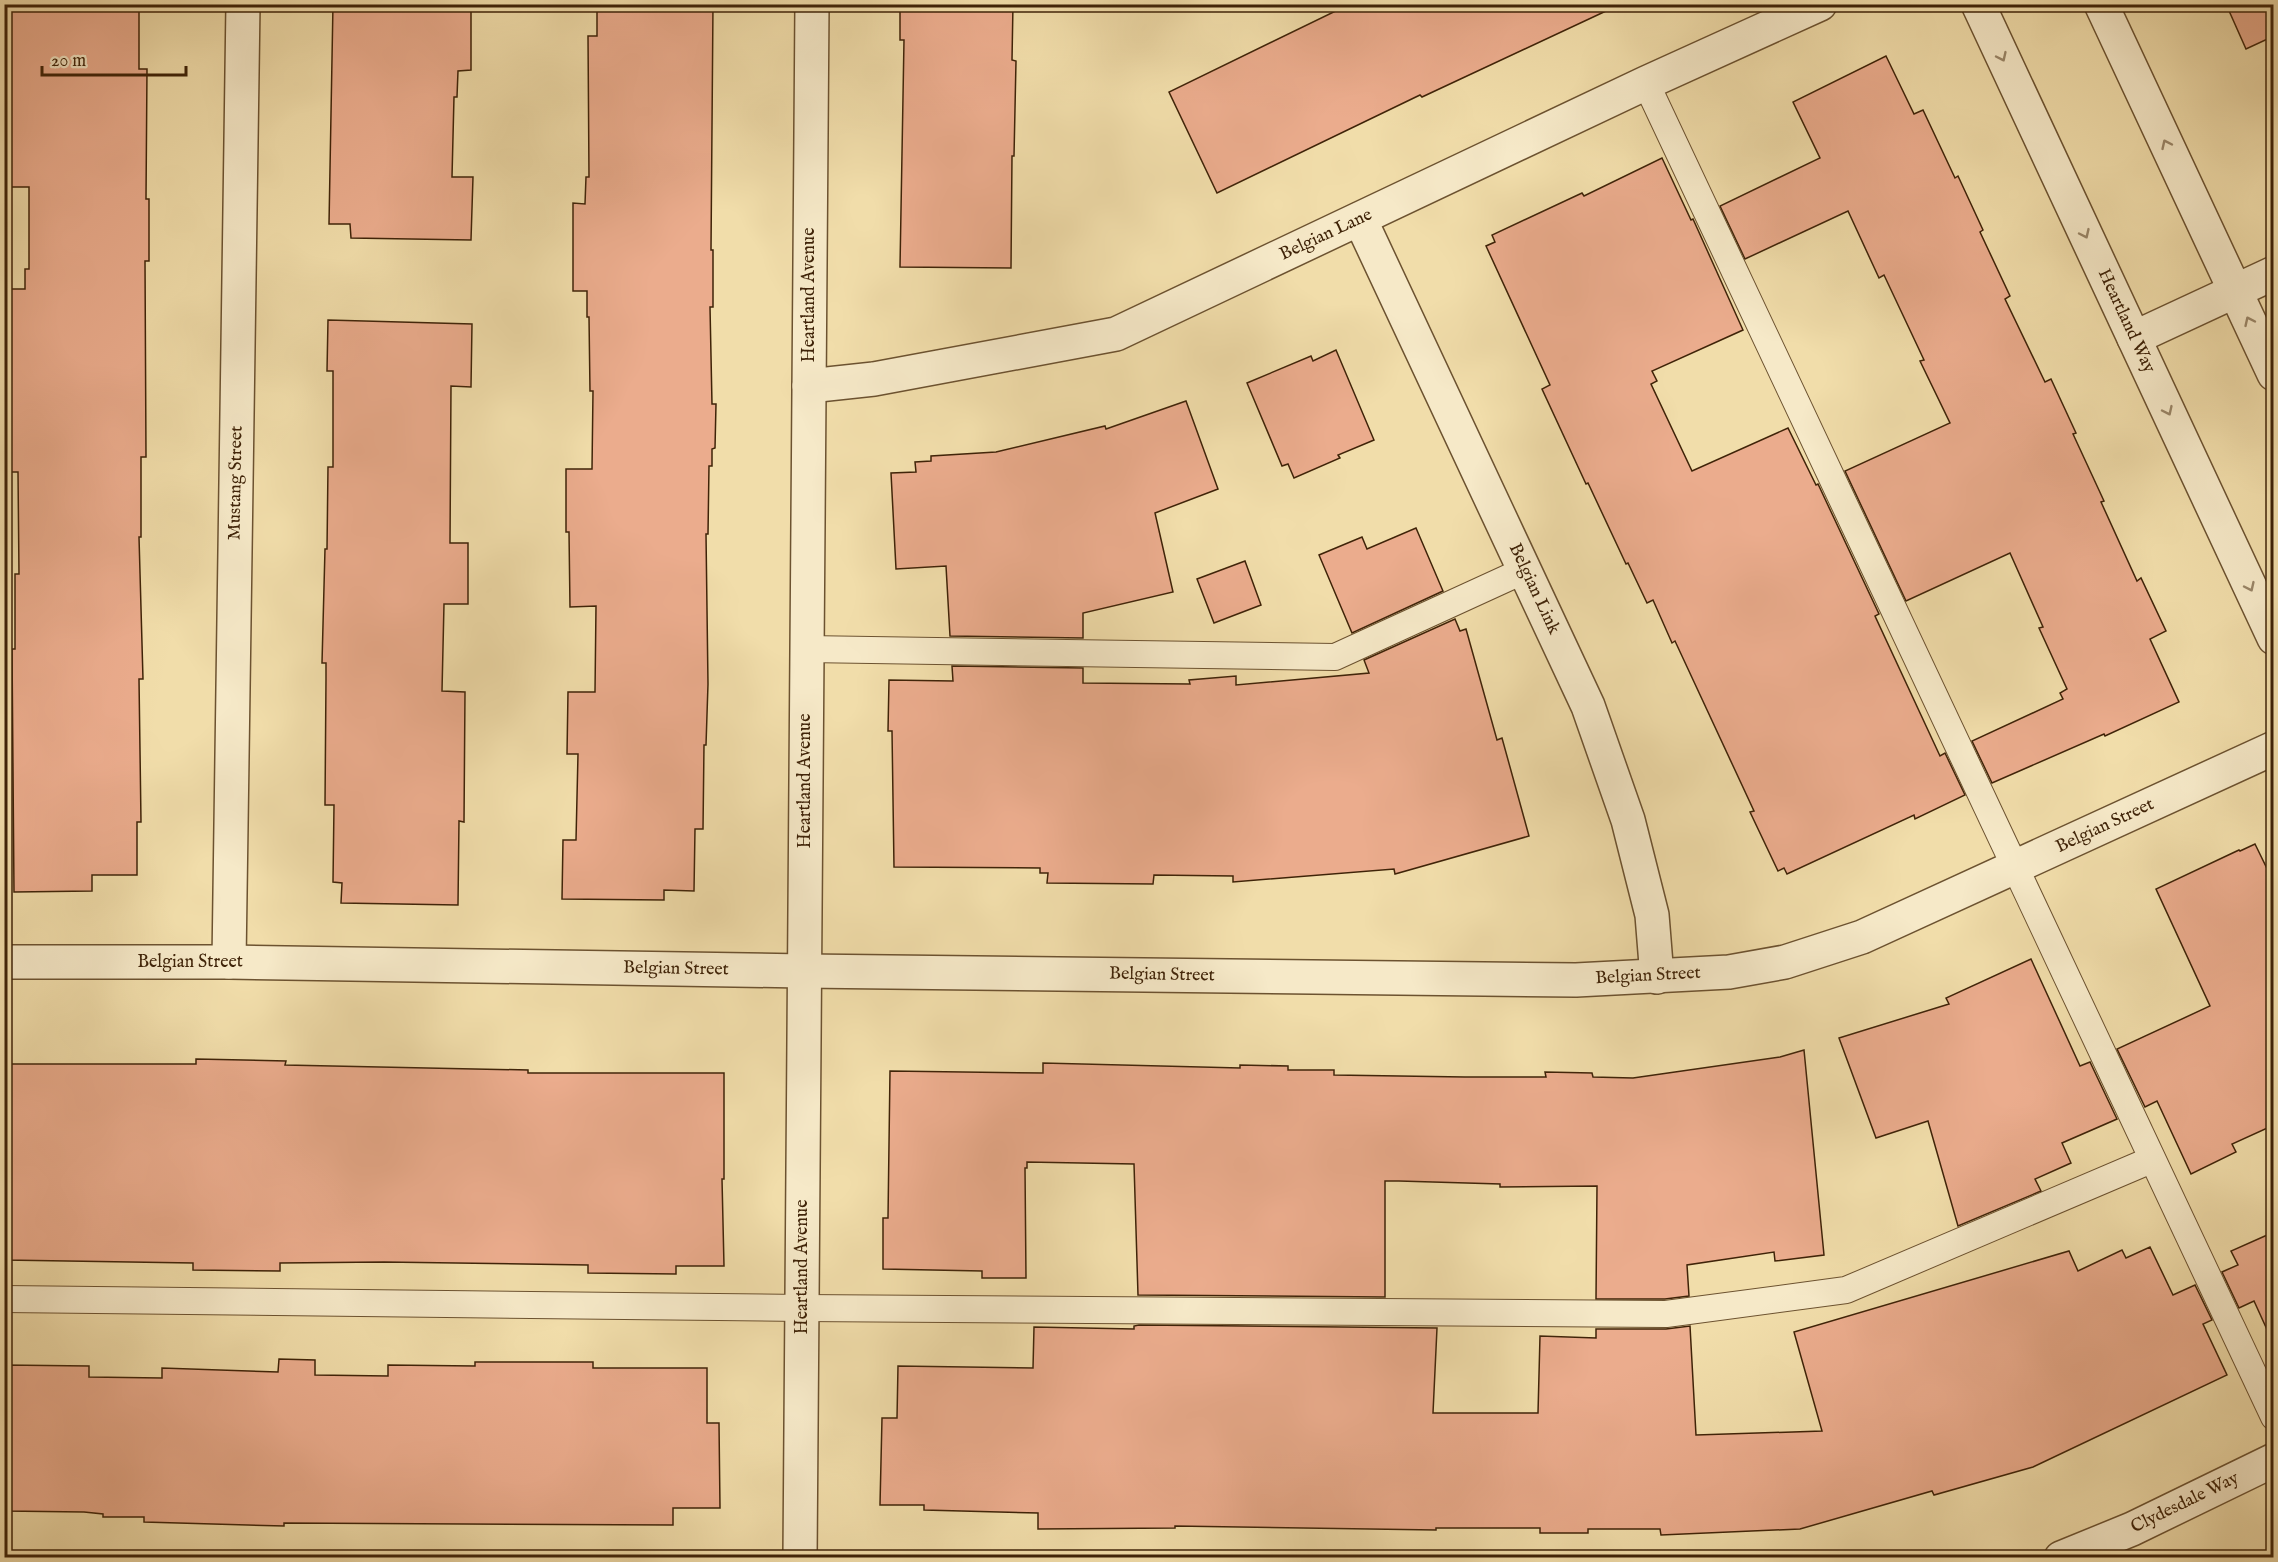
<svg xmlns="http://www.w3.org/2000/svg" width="2278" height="1562" font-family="'IM FELL English',serif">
  <rect width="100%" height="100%" fill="#f1ddaa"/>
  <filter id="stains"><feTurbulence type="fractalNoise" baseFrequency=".00333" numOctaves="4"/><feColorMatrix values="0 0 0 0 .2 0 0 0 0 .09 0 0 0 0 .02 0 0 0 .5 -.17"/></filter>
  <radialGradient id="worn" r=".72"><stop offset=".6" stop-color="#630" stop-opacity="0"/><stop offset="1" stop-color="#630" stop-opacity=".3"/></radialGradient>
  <g fill="#ebac8d" stroke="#3f2308" stroke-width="1.5">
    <polygon points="9,4 139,4 139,69 147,69 146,199 149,199 149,261 145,261 146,457 141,457 141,537 139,537 143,679 139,679 141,822 137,822 137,875 92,875 92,891 14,892 12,649 15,649 15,574 19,574 18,472 4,472 6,289 25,289 25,269 29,269 29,187 9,187 7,58 10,58"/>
    <polygon points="333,4 471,4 471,70 458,71 457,97 454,97 452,177 473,177 471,240 351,238 350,224 329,224"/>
    <polygon points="597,4 713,4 711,250 713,250 713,307 710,307 712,404 716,404 715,448 712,449 712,466 709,466 708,534 706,534 708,684 706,745 704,745 703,829 695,829 694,891 664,890 664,900 562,899 563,840 576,840 578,754 567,754 568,692 595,692 596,606 570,607 569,532 566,532 566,469 592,469 593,391 590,391 589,317 587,317 587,291 573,291 573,203 585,204 586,177 589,177 588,36 597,36"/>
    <polygon points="900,4 1013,4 1012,60 1016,61 1014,156 1012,156 1011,268 900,267 904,40 900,40"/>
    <polygon points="1350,4 1621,4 1422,97 1420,95 1217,193 1169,92"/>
    <polygon points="2226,4 2274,4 2274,36 2246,49"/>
    <polygon points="1886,56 1914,114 1923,110 1955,178 1958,176 1983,230 1980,232 2010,296 2005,299 2045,382 2051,379 2076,433 2073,434 2104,501 2101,502 2137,581 2141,578 2166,631 2150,639 2179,702 2105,736 2104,734 1992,783 1972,741 2063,699 2060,693 2067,689 2039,628 2043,627 2010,553 1906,601 1845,471 1950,423 1920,361 1924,360 1884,275 1879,278 1848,211 1745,259 1720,206 1820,158 1793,102"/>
    <polygon points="1662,158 1691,220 1693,219 1743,330 1652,371 1657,381 1651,384 1692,471 1788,428 1816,485 1818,484 1879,614 1875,616 1940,756 1945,753 1965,795 1915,819 1914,815 1787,874 1784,868 1778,871 1750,812 1754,811 1675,641 1672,643 1653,600 1647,603 1628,563 1626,564 1588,483 1586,484 1542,389 1550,385 1486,246 1495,242 1492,235 1582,193 1584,196"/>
    <polygon points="328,320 472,324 471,387 451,386 450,543 468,543 468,604 444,604 442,691 465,692 464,822 459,821 458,905 341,903 342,883 333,882 334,805 325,805 326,679 326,663 322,663 325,549 327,549 328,467 333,467 333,371 327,371"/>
    <polygon points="1336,350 1374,440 1338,455 1340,458 1294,478 1288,464 1282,466 1247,383 1311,356 1313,361"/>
    <polygon points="1186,401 1218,489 1155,513 1173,592 1083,613 1083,638 950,636 946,566 896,569 891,473 916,472 915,462 931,461 931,456 996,452 1105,426 1106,429"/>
    <polygon points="1416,528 1443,591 1352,633 1319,555 1362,537 1367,549"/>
    <polygon points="1245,561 1261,605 1214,623 1197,579"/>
    <polygon points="1455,619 1460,631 1466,629 1497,740 1502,738 1529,836 1395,874 1394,869 1233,882 1233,876 1154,875 1153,884 1047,883 1048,873 1040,873 1040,868 894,867 892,731 888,731 889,680 953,681 952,666 1083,668 1083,683 1190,684 1189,680 1236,676 1236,685 1369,673 1364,660"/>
    <polygon points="2255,844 2274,883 2274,1125 2232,1144 2236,1152 2191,1174 2157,1101 2145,1107 2117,1049 2210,1006 2156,889 2239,850 2240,851"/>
    <polygon points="2031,959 2080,1066 2090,1062 2117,1119 2062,1143 2071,1163 2035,1179 2041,1191 1958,1226 1928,1121 1876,1138 1839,1038 1949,1004 1946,998"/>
    <polygon points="1804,1050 1824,1255 1775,1261 1774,1252 1687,1265 1689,1296 1665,1299 1596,1299 1597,1186 1500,1187 1500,1184 1399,1181 1385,1181 1385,1297 1138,1295 1134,1164 1027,1162 1027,1168 1025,1168 1026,1278 982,1278 982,1271 883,1269 883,1218 888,1218 890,1071 1043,1073 1043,1063 1240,1068 1240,1065 1288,1066 1288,1070 1334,1070 1334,1075 1465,1077 1546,1077 1545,1072 1592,1073 1593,1077 1633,1078 1780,1057"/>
    <polygon points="196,1059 286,1061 285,1065 528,1070 528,1073 724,1073 724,1179 722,1179 724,1266 676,1266 676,1274 588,1273 588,1265 384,1262 280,1263 280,1271 193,1270 193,1263 4,1260 4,1064 196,1064"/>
    <polygon points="2274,1232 2274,1345 2254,1301 2239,1308 2222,1272 2238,1265 2231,1251"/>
    <polygon points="2150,1247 2173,1295 2195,1285 2212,1320 2203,1324 2227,1375 2033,1467 1934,1495 1932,1491 1800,1529 1661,1535 1660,1529 1588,1529 1588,1533 1540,1533 1540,1528 1436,1528 1436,1530 1175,1526 1175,1528 1038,1529 1038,1513 924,1510 924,1505 880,1505 882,1418 897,1418 898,1366 1033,1368 1034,1327 1134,1329 1134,1326 1139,1325 1437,1328 1433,1413 1538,1413 1540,1336 1596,1338 1596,1329 1666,1329 1690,1326 1696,1435 1822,1431 1794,1332 2069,1251 2078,1271 2122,1250 2126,1258"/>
    <polygon points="279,1359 315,1360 315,1375 388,1376 388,1365 475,1366 475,1362 593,1362 593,1368 707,1368 707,1423 719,1423 720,1508 673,1508 673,1525 284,1523 284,1526 144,1522 144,1517 103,1517 103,1514 84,1512 4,1511 4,1365 89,1366 89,1377 162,1378 162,1368 278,1372"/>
  </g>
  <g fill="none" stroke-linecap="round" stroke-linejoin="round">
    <g stroke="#6c5230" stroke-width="28">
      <g id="service">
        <polyline points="1646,83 2274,1417"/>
        <polyline points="806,649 1335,657 1525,570"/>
        <polyline points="4,1299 802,1308 1666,1314 1846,1290 2151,1160"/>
      </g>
    </g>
    <g stroke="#6c5230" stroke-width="36">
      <g id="minor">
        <polyline points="1978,4 2274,638"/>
        <polyline points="2101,4 2274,374"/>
        <polyline points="1360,219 1588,706 1628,820 1652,915 1657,977"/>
        <polyline points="2134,338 2274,273"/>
        <polyline points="809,386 874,379 1116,334 1646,83 1820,4"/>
        <polyline points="4,962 229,962 804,971 1576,980 1729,972 1785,962 1862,937 2274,748"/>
        <polyline points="229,962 243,4"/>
        <polyline points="800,1558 812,4"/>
        <polyline points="2061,1558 2132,1529 2274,1460"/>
      </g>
    </g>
    <use href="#service" stroke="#f6e9c8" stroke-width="26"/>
    <use href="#minor" stroke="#f6e9c8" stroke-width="33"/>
  </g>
  <defs><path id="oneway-chevron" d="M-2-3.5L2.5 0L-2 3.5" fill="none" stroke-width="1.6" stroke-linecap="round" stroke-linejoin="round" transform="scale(1.5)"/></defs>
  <g stroke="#9a8668">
    <use href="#oneway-chevron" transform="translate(2002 57) rotate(65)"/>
    <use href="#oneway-chevron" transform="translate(2166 144) rotate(-115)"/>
    <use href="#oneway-chevron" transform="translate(2085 234) rotate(65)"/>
    <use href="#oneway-chevron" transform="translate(2249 321) rotate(-115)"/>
    <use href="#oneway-chevron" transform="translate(2168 411) rotate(65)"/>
    <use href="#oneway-chevron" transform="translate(2250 587) rotate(65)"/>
  </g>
  <g text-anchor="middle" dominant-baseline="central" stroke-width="4.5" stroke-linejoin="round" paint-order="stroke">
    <g font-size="18" fill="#3f2308" stroke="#f6e9c8">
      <text transform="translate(1326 235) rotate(-25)">Belgian Lane</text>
      <text transform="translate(809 295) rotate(-90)">Heartland Avenue</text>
      <text transform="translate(2126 321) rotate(65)">Heartland Way</text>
      <text transform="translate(236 483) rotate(-89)">Mustang Street</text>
      <text transform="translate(1534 589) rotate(65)">Belgian Link</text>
      <text transform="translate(805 781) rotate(-90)">Heartland Avenue</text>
      <text transform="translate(2105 826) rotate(-25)">Belgian Street</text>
      <text x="190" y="962">Belgian Street</text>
      <text transform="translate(676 969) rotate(1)">Belgian Street</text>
      <text transform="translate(1162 975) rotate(1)">Belgian Street</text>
      <text transform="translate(1648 976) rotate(-3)">Belgian Street</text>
      <text transform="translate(802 1267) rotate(-90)">Heartland Avenue</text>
      <text transform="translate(2185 1503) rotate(-26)">Clydesdale Way</text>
    </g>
  </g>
  <rect width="2278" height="1562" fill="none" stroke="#f1ddaa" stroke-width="24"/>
  <rect x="6" y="6" width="2266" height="1550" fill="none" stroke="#3f2308" stroke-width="3"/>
  <rect x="12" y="12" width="2254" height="1538" fill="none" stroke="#3f2308" stroke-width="1.5"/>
  <path d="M42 66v9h144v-9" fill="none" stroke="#3f2308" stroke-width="3"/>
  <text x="51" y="66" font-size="18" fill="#3f2308" stroke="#f6e9c8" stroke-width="4.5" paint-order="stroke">20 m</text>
  <rect width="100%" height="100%" filter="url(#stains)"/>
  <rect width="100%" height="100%" fill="url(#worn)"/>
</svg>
